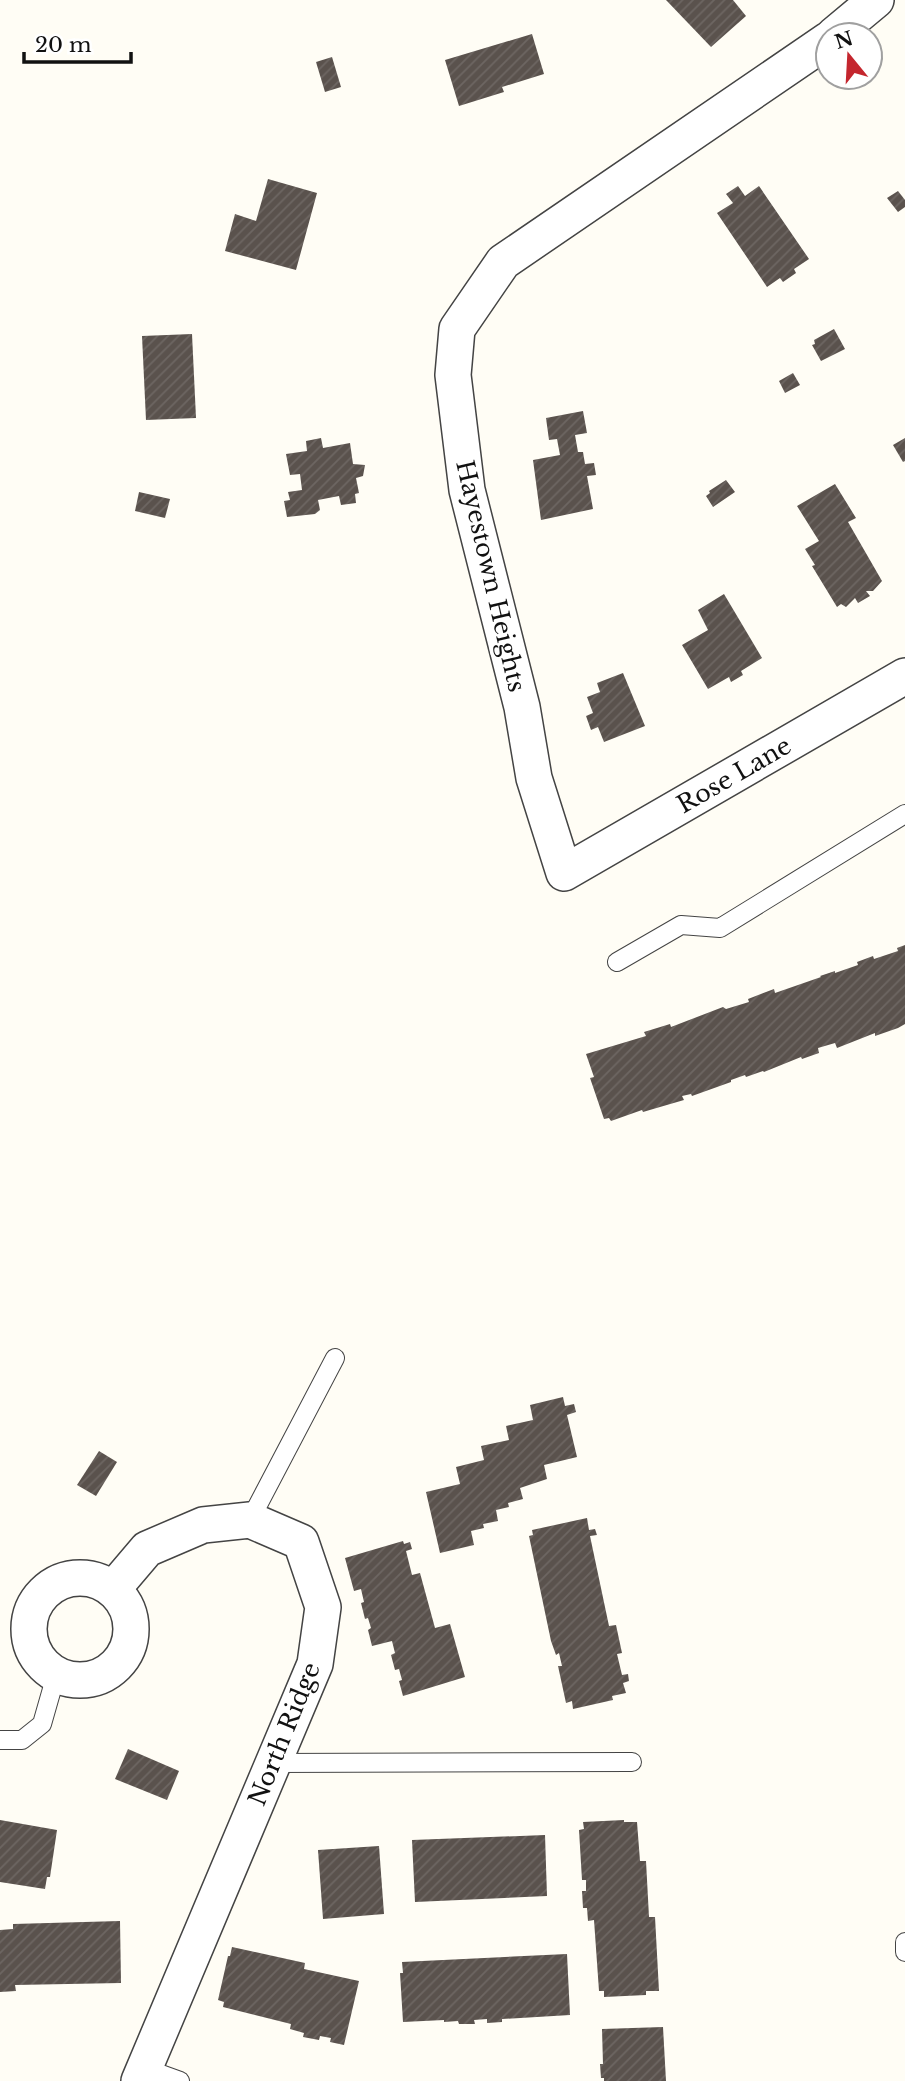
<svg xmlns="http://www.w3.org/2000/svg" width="905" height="2081" font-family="'Libre Baskerville',serif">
  <defs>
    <pattern id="building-hatch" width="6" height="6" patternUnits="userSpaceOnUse" patternTransform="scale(1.75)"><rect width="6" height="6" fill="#5a524d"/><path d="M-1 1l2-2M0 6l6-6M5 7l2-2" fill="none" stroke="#6d6662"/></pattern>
  </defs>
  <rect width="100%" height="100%" fill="#fffdf5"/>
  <g fill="url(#building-hatch)">
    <polygon points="666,0 733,0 746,16 711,47"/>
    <polygon points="532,34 544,74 502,87 504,92 459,106 445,60"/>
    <polygon points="332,57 341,87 325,92 316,62"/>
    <polygon points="268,179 317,193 296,270 225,251 235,214 256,221"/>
    <polygon points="738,186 745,196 759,186 809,259 794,269 796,273 783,282 780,278 767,287 717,213 733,203 726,194"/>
    <polygon points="898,191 905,200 905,207 898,212 887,198"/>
    <polygon points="834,329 845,349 821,361 812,345 815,344 814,340"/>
    <polygon points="192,334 196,418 146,420 142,336"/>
    <polygon points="793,373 800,385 785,393 779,381"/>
    <polygon points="583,411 587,433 575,435 578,452 583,452 585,464 594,463 596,475 587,476 593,509 541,520 533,460 560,455 557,439 549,440 546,418"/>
    <polygon points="321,438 323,448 350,443 353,464 365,465 363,476 356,478 359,493 355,494 356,503 341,505 339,496 318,500 320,510 315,514 287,517 284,501 290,500 288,492 302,490 300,474 290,475 286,454 307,451 306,441"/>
    <polygon points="905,438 905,461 903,462 893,445"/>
    <polygon points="726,480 735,492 713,507 706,496 710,493 709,491"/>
    <polygon points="835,484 856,518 848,522 882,581 873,591 866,591 870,596 858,603 855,598 846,607 841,604 837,607 812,566 815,565 805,549 819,541 797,506"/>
    <polygon points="139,492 170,499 165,518 135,511"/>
    <polygon points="724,594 762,658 741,671 743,675 731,682 729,677 708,689 682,645 708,630 698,610"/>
    <polygon points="623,673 645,726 604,742 598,727 591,730 586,716 593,713 587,697 600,692 597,683"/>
    <polygon points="905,945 905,1024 898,1028 875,1036 875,1033 837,1048 835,1043 818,1048 819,1053 802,1059 801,1057 764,1072 763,1071 746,1077 745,1075 731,1080 731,1082 692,1096 691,1094 682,1096 684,1100 660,1107 643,1112 642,1110 611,1121 609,1118 604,1119 590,1078 594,1077 586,1054 646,1036 644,1032 670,1024 671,1027 723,1007 726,1009 749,1002 748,999 774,989 775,993 821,977 820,976 835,971 835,973 858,965 857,962 873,956 874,959 898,951 897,948"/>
    <polygon points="563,1397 565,1406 574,1404 576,1412 567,1415 577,1457 544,1465 547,1479 520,1488 523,1499 508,1503 509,1507 496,1510 498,1521 483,1524 484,1528 471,1531 474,1545 440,1553 426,1492 460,1484 456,1467 484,1460 481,1446 509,1440 506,1426 533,1420 530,1405"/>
    <polygon points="99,1451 117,1462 96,1496 77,1485"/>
    <polygon points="587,1518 589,1530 595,1529 597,1535 590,1536 609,1626 616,1625 622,1653 617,1654 622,1675 628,1674 629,1681 623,1683 626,1693 612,1696 613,1700 573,1709 572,1701 566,1703 558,1666 562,1666 559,1653 556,1655 551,1641 529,1536 533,1535 532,1530"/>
    <polygon points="403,1541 404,1544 410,1542 412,1549 406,1551 412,1575 420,1573 435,1628 450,1624 465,1677 403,1696 399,1681 402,1680 399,1669 395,1670 391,1655 395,1653 392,1641 372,1646 368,1630 371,1628 368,1618 365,1619 361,1603 364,1602 361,1589 354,1591 345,1558"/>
    <polygon points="128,1749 179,1771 167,1800 115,1779"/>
    <polygon points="0,1820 57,1830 50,1877 47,1877 45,1889 0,1882"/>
    <polygon points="624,1820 624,1822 637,1822 640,1861 646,1861 649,1917 655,1917 659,1991 646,1991 646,1995 604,1997 604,1991 599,1991 594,1920 588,1921 587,1908 583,1908 582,1891 586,1891 586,1880 582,1880 579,1830 584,1829 583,1822"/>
    <polygon points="545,1835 547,1896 415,1902 412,1840"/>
    <polygon points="379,1846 384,1914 323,1919 318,1850"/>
    <polygon points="120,1921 121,1983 15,1985 16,1991 0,1992 0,1930 13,1929 13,1924"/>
    <polygon points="232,1947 305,1963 304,1969 359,1981 344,2045 330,2042 331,2038 320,2036 319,2040 303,2037 304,2033 290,2029 291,2024 223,2007 224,2002 218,2000 228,1956 230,1956"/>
    <polygon points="567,1954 570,2015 502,2019 502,2022 487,2023 487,2019 474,2020 475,2024 459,2024 458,2021 444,2022 444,2020 403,2022 400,1973 403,1973 402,1962"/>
    <polygon points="663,2027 666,2081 604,2081 604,2078 601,2078 600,2064 603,2064 602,2029"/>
  </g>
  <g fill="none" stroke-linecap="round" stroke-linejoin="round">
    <g stroke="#444" stroke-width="20">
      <g id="lane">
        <polyline points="617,962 681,925 720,928 905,814"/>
        <polyline points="250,1520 335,1358"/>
        <polyline points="0,1740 22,1740 42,1724 56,1675"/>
        <polyline points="273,1763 632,1762"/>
        <polyline points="905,1942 905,1952"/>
        <polyline points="144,2068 180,2081"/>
      </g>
    </g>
    <g stroke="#444" stroke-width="38">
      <g id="street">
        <polyline points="834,35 876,0"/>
        <polyline points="828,40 503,262 457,329 453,375 467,490 522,707 534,778 564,873 905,676"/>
        <circle cx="80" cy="1629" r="51"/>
        <polyline points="113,1589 147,1549 203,1525 250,1520 301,1542 323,1607 315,1664 139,2081"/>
      </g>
    </g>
    <use href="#lane" stroke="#fff" stroke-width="18"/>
    <use href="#street" stroke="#fff" stroke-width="35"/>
  </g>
  <g text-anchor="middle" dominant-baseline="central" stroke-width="7" stroke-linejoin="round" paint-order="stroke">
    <g font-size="24" fill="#111" stroke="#fff">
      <text transform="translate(491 576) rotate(77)">Hayestown Heights</text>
      <text transform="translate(734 775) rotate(-30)">Rose Lane</text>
      <text transform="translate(284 1734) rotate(-68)">North Ridge</text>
    </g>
  </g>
  <g transform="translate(849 56) rotate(342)"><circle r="33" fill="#ffffff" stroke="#a0a0a0" stroke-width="2"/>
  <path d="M0-5L12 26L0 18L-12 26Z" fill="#c4262e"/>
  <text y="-10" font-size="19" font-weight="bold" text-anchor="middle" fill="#111111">N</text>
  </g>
  <path d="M24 52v10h107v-10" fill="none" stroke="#111111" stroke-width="3.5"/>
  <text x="35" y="52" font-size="21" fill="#111111" stroke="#ffffff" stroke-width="5" paint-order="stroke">20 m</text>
</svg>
